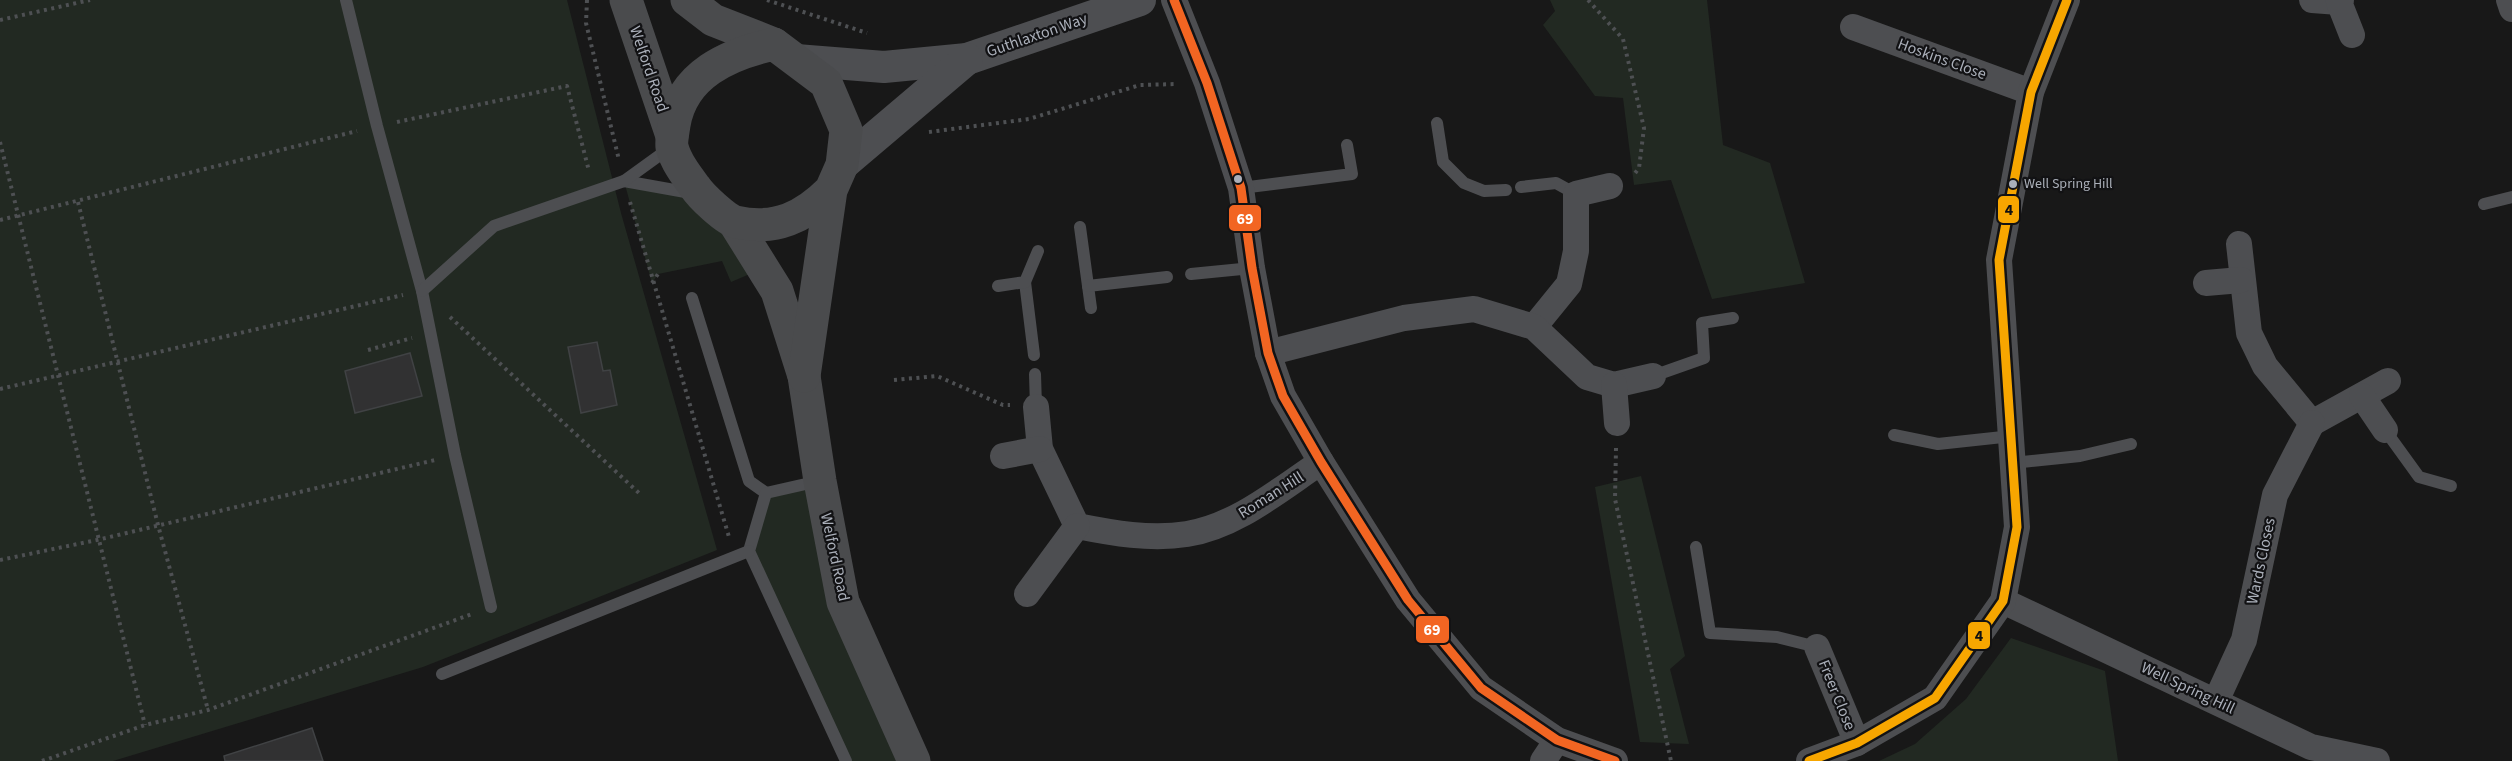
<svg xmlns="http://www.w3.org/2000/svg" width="2512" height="761" font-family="'Source Sans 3',sans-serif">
  <rect width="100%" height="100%" fill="#181818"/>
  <g fill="#222922">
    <polygon points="0,0 567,0 621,213 717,550 423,667 113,761 0,761"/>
    <polygon points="1550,0 1707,0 1723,145 1770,163 1805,283 1712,299 1671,180 1634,185 1623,98 1595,96 1543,25 1555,11"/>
    <polygon points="624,181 700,195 764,268 731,282 722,261 658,274 652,283"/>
    <polygon points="1641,476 1685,656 1670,669 1689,744 1640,742 1595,487"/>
    <polygon points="820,481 914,761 846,761 749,551 766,493"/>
    <polygon points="2011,638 2105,671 2118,761 1879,761 1915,744 1966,699"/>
  </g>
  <g fill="#313132" stroke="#404244" stroke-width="1.5">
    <polygon points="597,342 603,371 610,370 617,405 581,413 568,347"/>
    <polygon points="410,353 422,396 355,413 345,371"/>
    <polygon points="312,728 323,761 225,761 224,756"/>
  </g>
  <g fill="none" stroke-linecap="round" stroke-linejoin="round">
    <g stroke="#4e5053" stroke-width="4" stroke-dasharray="3 4.5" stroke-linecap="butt">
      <polyline points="587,0 586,23 619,160"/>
      <polyline points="767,0 867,33"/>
      <polyline points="1588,0 1623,39 1644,128 1639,168 1633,176"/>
      <polyline points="0,20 90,0"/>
      <polyline points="397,122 567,86 589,171"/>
      <polyline points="929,132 1029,119 1140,85 1177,84"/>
      <polyline points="0,142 145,725"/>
      <polyline points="78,202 158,525 208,710"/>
      <polyline points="630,202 729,537"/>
      <polyline points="0,220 357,131"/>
      <polyline points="652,283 658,274"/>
      <polyline points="450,317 640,494"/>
      <polyline points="368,350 412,338"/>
      <polyline points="894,380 937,376 1003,405 1010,405"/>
      <polyline points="0,389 403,295"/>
      <polyline points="1616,448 1615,499 1671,761"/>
      <polyline points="0,560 97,540 435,460"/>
      <polyline points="42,761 145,725 208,710 472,614"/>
    </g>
    <g stroke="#4d4e51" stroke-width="12">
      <polyline points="346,0 377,126 422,291 455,455 491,607"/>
      <polyline points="1437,123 1443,162 1464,183 1484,191 1506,190"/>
      <polyline points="624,181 691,193"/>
      <polyline points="1521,187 1556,183 1576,194"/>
      <polyline points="1241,188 1352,174 1347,145"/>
      <polyline points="2484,204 2512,197"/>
      <polyline points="1080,227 1091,308"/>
      <polyline points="1191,274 1252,268"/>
      <polyline points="1025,282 1034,355"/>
      <polyline points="998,286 1025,282 1038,251"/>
      <polyline points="1088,286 1167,277"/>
      <polyline points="422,291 494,226 624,181 671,147"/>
      <polyline points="692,298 749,481 766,493"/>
      <polyline points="1035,374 1036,407"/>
      <polyline points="1653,376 1704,358 1702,323 1733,318"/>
      <polyline points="2385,430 2419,477 2451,486"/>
      <polyline points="1894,435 1938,444 2012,436"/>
      <polyline points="2013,463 2080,456 2131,444"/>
      <polyline points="819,481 766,493 749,551 846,761"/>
      <polyline points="1696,547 1710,633 1777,637 1817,647"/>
      <polyline points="442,674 749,551"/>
    </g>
    <g stroke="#4d4e51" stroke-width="26">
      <polyline points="1174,0 1207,83 1241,188 1252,268 1268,353 1283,396 1321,462 1408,600 1481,688 1557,740 1615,761"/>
      <polyline points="2312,0 2339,2"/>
      <polyline points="2341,0 2339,2 2352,35"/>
      <polyline points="2509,0 2512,9"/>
      <polyline points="1853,27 2031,92"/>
      <polyline points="2239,244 2249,333 2265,366 2312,423 2388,381"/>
      <polyline points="2206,283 2241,280"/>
      <polyline points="1534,327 1569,284 1576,251 1576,194 1610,186"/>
      <polyline points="1268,353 1404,318 1474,309 1534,327 1587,377 1614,385 1653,376"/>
      <polyline points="1614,385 1617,423"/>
      <polyline points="2362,396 2385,430"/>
      <path d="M1036,407L1040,449L1077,526C1112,533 1151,540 1187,534C1237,526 1280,489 1321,462"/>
      <polyline points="1003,456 1040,449"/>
      <polyline points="1027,594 1077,526"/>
      <polyline points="2003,601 2311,747 2377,761"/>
      <polyline points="1817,647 1857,743"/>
      <polyline points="2216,701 2244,640 2275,495 2312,423"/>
      <polyline points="1543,761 1557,740"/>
      <polyline points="1809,761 1857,743 1935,698 2003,601 2017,527 1999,260 2031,92 2067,0"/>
    </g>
    <g stroke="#4d4e51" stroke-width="32">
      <polyline points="796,60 884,67 967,59 1140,0"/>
      <polyline points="842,165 967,59"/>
    </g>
    <g stroke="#4a4b4d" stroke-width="33">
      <polyline points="626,0 672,136"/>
      <polyline points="687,0 713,20 774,44"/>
      <polyline points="734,222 777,291 804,376 820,481 843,602 914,761"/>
      <path d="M804,376L831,190L842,165L846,130L826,83L774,44C729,54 682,74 674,125C673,132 671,141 672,147C676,162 686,175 695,187C701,196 726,220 736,222C776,231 804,217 831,190"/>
    </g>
    <g stroke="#121214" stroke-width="14">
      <polyline id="bus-1" points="1174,0 1207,83 1241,188 1252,268 1268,353 1283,396 1321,462 1408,600 1481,688 1557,740 1615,761"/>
    </g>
    <g stroke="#121214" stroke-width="14">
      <polyline id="bus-2" points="1809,761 1857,743 1935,698 2003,601 2017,527 1999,260 2031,92 2067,0"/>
    </g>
    <use href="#bus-1" stroke="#f26522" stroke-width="9"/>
    <use href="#bus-2" stroke="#f7a600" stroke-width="9"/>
  </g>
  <g fill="#aaafb9" stroke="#121214" stroke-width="2">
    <circle cx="1238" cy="179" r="5"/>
    <circle cx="2013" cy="184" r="5"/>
  </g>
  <g text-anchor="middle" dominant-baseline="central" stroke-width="4.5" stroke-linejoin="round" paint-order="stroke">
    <g font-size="14" fill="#aaafb9" stroke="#121214" text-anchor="start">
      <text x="2024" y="184">Well Spring Hill</text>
    </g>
    <g font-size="16" fill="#aaafb9" stroke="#121214">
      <text transform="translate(1037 35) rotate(-19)">Guthlaxton Way</text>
      <text transform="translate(1942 59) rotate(20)">Hoskins Close</text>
      <text transform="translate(649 69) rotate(71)">Welford Road</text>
      <text transform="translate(1271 495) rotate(-32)">Roman Hill</text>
      <text transform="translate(835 557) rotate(78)">Welford Road</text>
      <text transform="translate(2261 561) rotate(-78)">Wards Closes</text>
      <text transform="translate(2188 688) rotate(25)">Well Spring Hill</text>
      <text transform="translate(1837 695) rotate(68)">Freer Close</text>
    </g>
  </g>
  <g stroke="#121214" stroke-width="2">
    <rect x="1997" y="195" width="23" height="29" rx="6" fill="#f7a600"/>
    <rect x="1228" y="204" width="34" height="28" rx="6" fill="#f26522"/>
    <rect x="1415" y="615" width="35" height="29" rx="6" fill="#f26522"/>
    <rect x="1967" y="621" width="24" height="29" rx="6" fill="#f7a600"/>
  </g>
  <g font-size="16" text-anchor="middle" font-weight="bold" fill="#fff">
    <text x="1245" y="224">69</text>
    <text x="1432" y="635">69</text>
  </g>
  <g font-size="16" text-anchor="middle" font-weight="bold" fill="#111">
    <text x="2009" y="215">4</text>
    <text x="1979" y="641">4</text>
  </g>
</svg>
